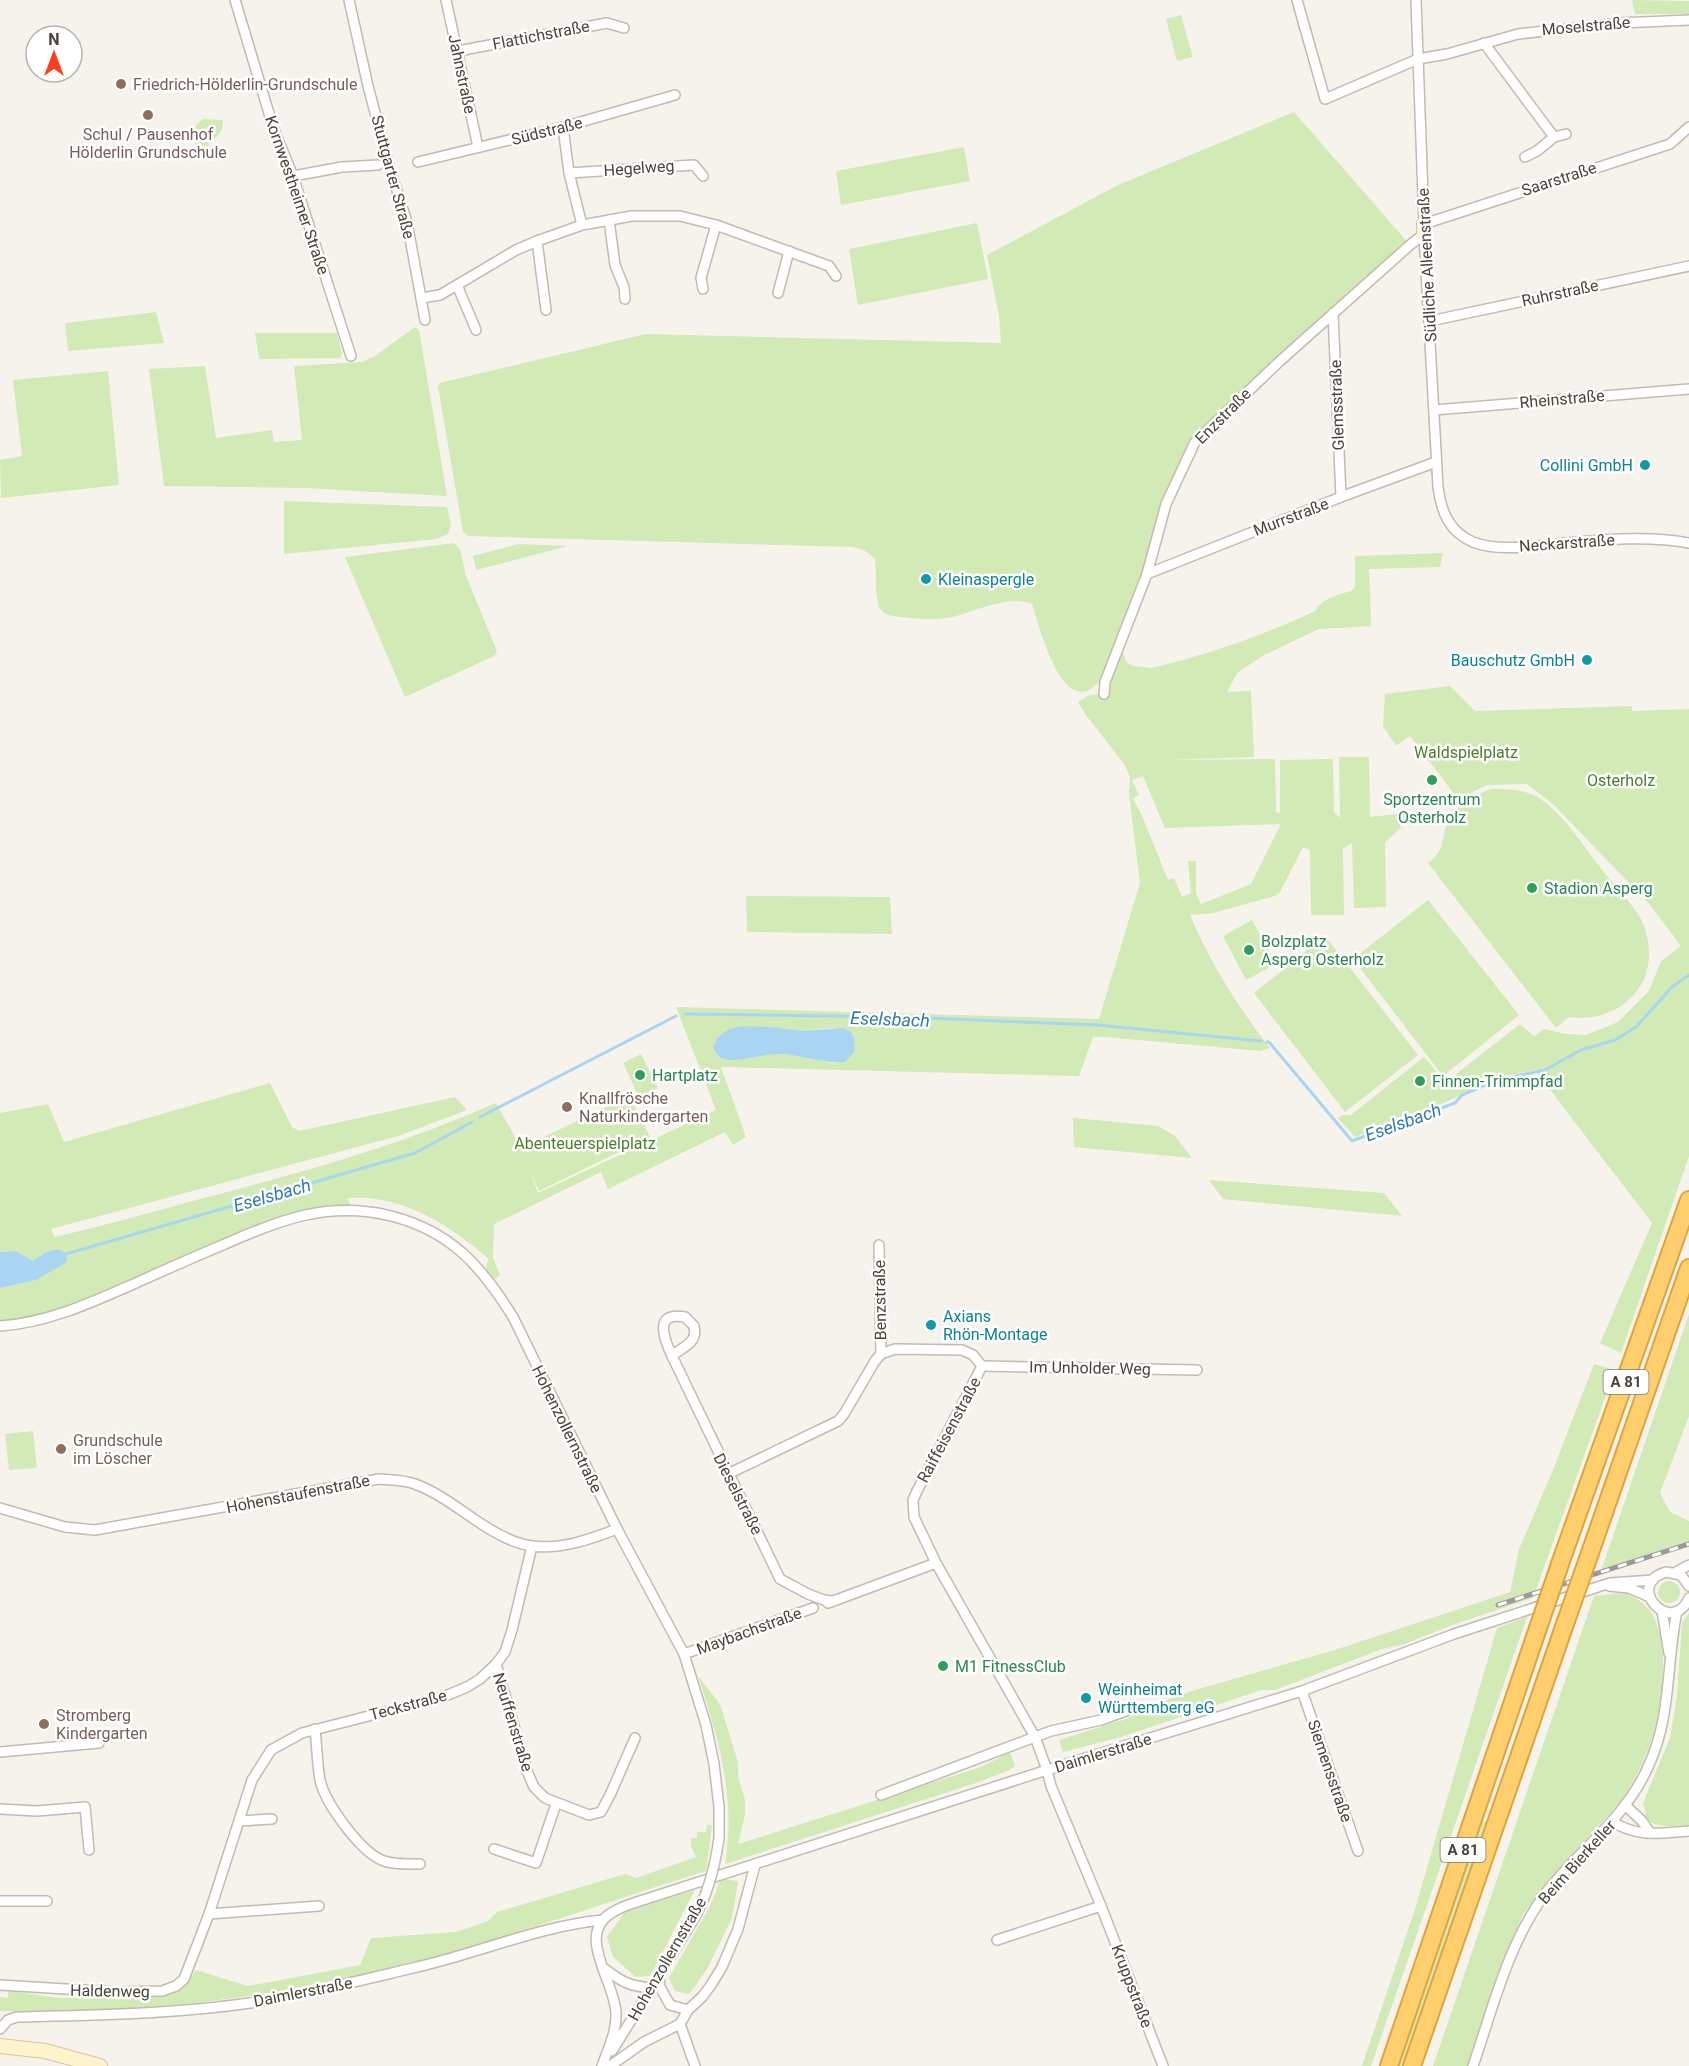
<svg xmlns="http://www.w3.org/2000/svg" width="1689" height="2066" font-family="Roboto,sans-serif">
  <rect width="100%" height="100%" fill="#f6f3ec"/>
  <g fill="#d2eab5" fill-rule="evenodd">
    <polygon points="1632,0 1689,1 1689,14 1635,14"/>
    <polygon points="1181,15 1193,57 1177,61 1166,19"/>
    <path d="M1294,112L1410,245L1195,442L1166,504L1147,574L1103,677C1065,729 1040,629 1032,604C1009,594 975,612 952,617C934,621 919,619 902,617C894,616 885,616 881,610C874,601 877,573 875,560C869,551 862,549 852,547L468,536L463,532L438,387L440,383L646,334L1001,343L999,316L987,255L1118,185Z"/>
    <path d="M203,119L223,120C223,133 219,136 208,143L209,146L199,147L195,144L196,125Z"/>
    <polygon points="964,147 970,181 841,205 836,171"/>
    <polygon points="977,223 988,279 858,305 849,249"/>
    <polygon points="156,312 164,343 68,351 65,323"/>
    <polygon points="415,327 419,330 447,496 305,488 164,486 149,369 205,366 216,438 272,430 274,442 302,440 294,366 362,362 375,356"/>
    <polygon points="255,333 337,333 342,354 340,358 259,359"/>
    <polygon points="108,371 119,485 1,498 0,460 22,456 13,380"/>
    <polygon points="284,501 447,507 451,524 448,534 436,539 284,554"/>
    <polygon points="454,543 460,549 466,576 497,651 494,656 405,697 345,557"/>
    <polygon points="518,544 568,546 476,570 473,556"/>
    <path d="M1443,553L1440,567L1369,569L1371,626L1319,629L1264,655L1237,673L1227,692L1251,691L1254,757L1166,760L1275,759L1276,812L1280,813V760L1333,759L1334,812L1340,818L1339,757H1369L1370,817L1397,814L1401,828L1385,842L1386,907L1354,908L1352,843L1343,849L1344,915H1311L1310,850L1303,847L1280,892L1275,896L1213,913L1190,915C1210,963 1238,1007 1270,1048L1260,1051L1105,1037H1093L1079,1076L721,1067L746,1137L733,1145L725,1132L608,1189L601,1172L494,1224L493,1258L500,1275L490,1282L485,1276L488,1258C448,1224 402,1194 347,1198L353,1210L307,1214L73,1308L0,1326V1288L36,1280L44,1253L33,1261L16,1251L0,1252V1113L48,1104L64,1142L270,1083L292,1127L299,1131L455,1097L467,1110L398,1136L51,1229L54,1237C103,1226 152,1212 200,1199C300,1173 401,1145 496,1103L521,1148L629,1096L650,1137L539,1191L529,1169L538,1193L716,1110L676,1007L1099,1019L1140,883L1129,794L1130,776L1124,764L1086,715L1078,702L1089,695L1104,694L1120,645L1127,663L1134,666L1152,668C1209,654 1262,636 1315,611C1323,598 1337,595 1351,591L1355,587V556ZM1143,776L1165,828L1281,824L1251,884L1201,904L1196,893V861H1188L1191,893L1182,897L1174,878L1168,880L1143,818L1133,798L1139,795L1132,780ZM772,1027L804,1031L832,1028L851,1032L854,1038L855,1051L834,1063C813,1059 791,1053 769,1054C753,1054 739,1060 723,1059Z"/>
    <polygon points="1450,686 1475,711 1632,706 1632,711 1689,709 1689,1156 1621,1353 1600,1343 1652,1223 1535,1070 1497,1078 1411,1118 1355,1137 1338,1118 1342,1115 1351,1115 1424,1057 1446,1082 1520,1024 1534,1036 1544,1029 1566,1034 1586,1035 1618,1022 1649,991 1661,961 1681,946 1651,906 1554,805 1527,784 1487,785 1458,799 1410,736 1396,746 1383,726 1385,694"/>
    <path d="M1492,789C1508,789 1523,789 1537,797C1563,812 1585,849 1604,872C1616,887 1629,900 1639,916C1643,922 1646,929 1647,937C1659,987 1617,1024 1569,1017L1556,1028L1428,863C1445,849 1440,846 1446,827C1453,806 1473,795 1492,789Z"/>
    <polygon points="746,896 890,897 892,934 747,932"/>
    <polygon points="1428,900 1519,1015 1443,1076 1353,959"/>
    <polygon points="1252,920 1276,964 1246,980 1223,936"/>
    <polygon points="1325,936 1418,1055 1345,1112 1254,993"/>
    <polygon points="641,1054 658,1088 639,1097 623,1063"/>
    <polygon points="1073,1118 1158,1126 1175,1136 1192,1158 1074,1147"/>
    <polygon points="1209,1180 1384,1193 1402,1216 1223,1199"/>
    <polygon points="1689,1314 1689,1416 1660,1493 1670,1512 1689,1521 1689,1542 1601,1571"/>
    <polygon points="1594,1364 1615,1370 1533,1598 1455,1624 1402,1645 1382,1649 1275,1690 1261,1690 1121,1737 1063,1752 1059,1740 1126,1719 1170,1699 1195,1690 1338,1649 1510,1592 1519,1549 1551,1475"/>
    <polygon points="33,1431 37,1468 9,1470 5,1434"/>
    <circle cx="1669" cy="1592" r="11"/>
    <path d="M1623,1593C1640,1597 1657,1613 1658,1631H1662C1667,1694 1657,1748 1621,1801L1541,1890L1523,1915L1505,1958L1467,2066H1433L1594,1596Z"/>
    <path d="M1689,1613V1825C1672,1826 1656,1829 1643,1817L1646,1813L1643,1803L1670,1738L1677,1696L1682,1623Z"/>
    <polygon points="1527,1617 1371,2066 1362,2066 1415,1909 1497,1628"/>
    <path d="M698,1676L720,1704L738,1762V1776L745,1800V1814L738,1844L981,1767L1010,1752L1015,1766L1010,1770L976,1783L725,1864C736,1797 719,1740 698,1676Z"/>
    <polygon points="1483,1821 1487,1822 1403,2066 1398,2066"/>
    <path d="M707,1825H712L706,1871C613,1900 521,1933 428,1959C289,1997 144,2014 0,2011V1997L8,1998V1992L12,1991L58,1998L163,1997C179,1992 187,1984 196,1970L248,1986L360,1965L371,1938L456,1932L488,1921L497,1912L625,1874L636,1878L696,1857L691,1846V1838H697V1832H706Z"/>
    <polygon points="721,1879 738,1881 732,1918 707,1969 689,1994 675,1991 669,1978 710,1906"/>
    <polygon points="695,1890 650,1976 636,1977 613,1957 607,1937 625,1912"/>
  </g>
  <g fill="#a9d4f2">
    <path d="M772,1027L804,1031L843,1028L851,1032L854,1038L855,1051L845,1062C824,1064 802,1055 780,1054C763,1053 740,1063 724,1059C718,1057 715,1052 713,1046C725,1021 749,1027 772,1027Z"/>
    <polygon points="59,1249 66,1254 67,1262 36,1280 0,1288 0,1252 16,1251 33,1261 44,1253"/>
  </g>
  <g fill="none" stroke-linecap="round" stroke-linejoin="round">
    <g stroke="#a9d4f2" stroke-width="3">
      <polyline points="685,1014 904,1017 1096,1025"/>
      <polyline points="1097,1025 1261,1041"/>
      <polyline points="1267,1042 1269,1042 1352,1141 1455,1103 1462,1095 1497,1080 1545,1070 1581,1050 1615,1040 1636,1027 1672,987 1689,975"/>
      <polyline points="480,1117 676,1016"/>
      <polyline points="66,1254 415,1153 472,1122"/>
    </g>
    <g stroke="#c2bbae" stroke-width="12">
      <g id="street">
        <polyline points="235,0 274,130 293,176 351,356"/>
        <polyline points="349,0 368,86 390,169 407,222 425,320"/>
        <polyline points="446,0 478,147"/>
        <polyline points="1297,0 1325,99 1418,59 1447,54 1518,34 1619,23 1689,20"/>
        <polyline points="1416,0 1424,224 1670,144 1689,127"/>
        <polyline points="1484,43 1554,137 1537,151 1525,157"/>
        <polyline points="458,51 607,23 624,28"/>
        <polyline points="563,127 569,173"/>
        <polyline points="1554,137 1566,134"/>
        <polyline points="418,162 563,127 675,95"/>
        <polyline points="293,176 342,167 378,165"/>
        <polyline points="609,220 615,265 624,287 625,299"/>
        <polyline points="582,225 569,173 694,165 703,176"/>
        <path d="M1424,234L1438,487C1441,511 1449,532 1473,542C1498,552 1529,546 1555,544C1600,540 1645,535 1689,543"/>
        <polyline points="537,241 546,310"/>
        <polyline points="457,285 476,330"/>
        <polyline points="703,289 701,278 716,225"/>
        <polyline points="778,293 789,251"/>
        <polyline points="421,298 440,295 516,250 537,241 582,225 632,216 680,216 716,225 829,266 836,276"/>
        <polyline points="1333,313 1341,497"/>
        <polyline points="1430,321 1689,266"/>
        <polyline points="1434,410 1689,389"/>
        <polyline points="1147,574 1346,495 1436,462"/>
        <polyline points="1104,694 1105,682 1147,574 1166,504 1195,442 1280,361 1410,245 1424,234"/>
        <polyline points="879,1245 881,1354"/>
        <path d="M0,1326C48,1323 95,1301 138,1282C167,1269 196,1256 225,1244C281,1219 329,1201 391,1216C451,1231 482,1267 513,1317L617,1529L684,1654L706,1725L714,1764L719,1807V1838"/>
        <path d="M672,1356C683,1346 698,1344 694,1326L685,1317C653,1311 664,1339 672,1356L780,1579L808,1594L824,1600L832,1601"/>
        <polyline points="982,1366 1197,1370"/>
        <polyline points="728,1474 838,1421 844,1414 875,1361 881,1354 895,1349 962,1350 973,1355 982,1366 917,1491 913,1500 914,1517 936,1563 1035,1737 1047,1770 1051,1786 1101,1906 1163,2066"/>
        <path d="M0,1508L65,1527L95,1530L379,1479C391,1480 404,1480 415,1484C456,1499 490,1540 532,1546C561,1550 591,1539 617,1529"/>
        <polyline points="1676,1572 1689,1565"/>
        <polyline points="1609,1586 1629,1588 1650,1597"/>
        <path d="M1689,1586L1681,1575L1666,1572C1623,1585 1672,1638 1689,1598"/>
        <polyline points="828,1603 936,1563"/>
        <polyline points="1662,1611 1669,1653"/>
        <polyline points="684,1654 813,1608"/>
        <polyline points="496,1664 527,1771 534,1787 545,1798 589,1815 601,1812 610,1795 635,1738"/>
        <polyline points="1302,1691 1358,1851"/>
        <path d="M315,1729C317,1746 317,1763 320,1780C325,1803 361,1853 384,1861C396,1865 408,1864 420,1864"/>
        <polyline points="0,1752 99,1743"/>
        <polyline points="881,1795 1051,1731 1101,1720 1131,1709"/>
        <polyline points="1626,1806 1642,1821 1650,1833"/>
        <polyline points="0,1809 37,1811 85,1807 89,1850"/>
        <polyline points="239,1821 272,1819"/>
        <path d="M1613,1822C1639,1838 1660,1833 1689,1831"/>
        <polyline points="494,1849 536,1863 556,1804"/>
        <polyline points="0,1901 47,1901"/>
        <polyline points="209,1914 319,1906"/>
        <polyline points="997,1940 1101,1906"/>
        <path d="M605,1969C622,1982 629,1986 651,1988"/>
        <polyline points="659,1976 660,1987 670,2005 688,2010"/>
        <polyline points="0,1985 115,1992 162,1991 176,1986 184,1979 209,1914 252,1780 271,1750 302,1733 443,1697 467,1687 480,1679 496,1664 505,1652 512,1630 532,1546"/>
        <polyline points="680,2024 695,2066"/>
        <path d="M0,2029L8,2020L17,2017C97,2015 178,2014 257,2002C310,1993 362,1980 413,1968C477,1954 538,1926 603,1920"/>
        <polyline points="612,2051 692,1922"/>
        <path d="M602,2066C608,2049 617,2031 616,2013C615,1981 574,1934 613,1912C622,1906 633,1903 643,1900L1047,1770L1302,1691L1454,1634L1610,1583L1653,1580"/>
        <polyline points="610,2066 644,2042 680,2024 688,2010 702,1997 711,1985 722,1967 738,1929 755,1865"/>
        <path d="M1473,2066C1493,2008 1508,1944 1545,1894C1579,1850 1625,1819 1648,1767C1672,1716 1666,1664 1677,1611"/>
      </g>
    </g>
    <g stroke="#d6c79b" stroke-width="16">
      <g id="secondary">
        <polyline points="1424,224 1424,234"/>
        <polyline points="0,2046 45,2051 100,2066"/>
      </g>
    </g>
    <g stroke="#e0a43c" stroke-width="20">
      <g id="highway">
        <polyline points="1590,1553 1689,1268"/>
        <polyline points="1560,1564 1689,1200"/>
        <polyline points="1389,2066 1536,1634"/>
        <polyline points="1412,2066 1566,1621"/>
      </g>
    </g>
    <use href="#street" stroke="#fff" stroke-width="9"/>
    <use href="#secondary" stroke="#fff3cd" stroke-width="14"/>
    <use href="#highway" stroke="#ffcf6e" stroke-width="16"/>
    <g stroke="#9a9a9a" stroke-width="5">
      <polyline id="rail" points="1498,1605 1689,1544"/>
    </g>
    <use href="#rail" stroke="#fff" stroke-width="3" stroke-dasharray="9" stroke-linecap="butt"/>
    <g stroke="#c2bbae" stroke-width="12" stroke-linecap="butt">
      <path id="street-bridge" d="M692,1922C708,1896 715,1867 719,1838"/>
    </g>
    <g stroke="#e0a43c" stroke-width="20" stroke-linecap="butt">
      <g id="highway-bridge">
        <polyline points="1566,1621 1590,1553"/>
        <polyline points="1536,1634 1560,1564"/>
      </g>
    </g>
    <use href="#street-bridge" stroke="#fff" stroke-width="9"/>
    <use href="#highway-bridge" stroke="#ffcf6e" stroke-width="16"/>
  </g>
  <g fill="#8d6e63" stroke="#fff" stroke-width="2">
    <circle cx="121" cy="84" r="6"/>
    <circle cx="148" cy="115" r="6"/>
    <circle cx="567" cy="1107" r="6"/>
    <circle cx="61" cy="1449" r="6"/>
    <circle cx="44" cy="1724" r="6"/>
  </g>
  <g fill="#0f9aa8" stroke="#fff" stroke-width="2">
    <circle cx="1645" cy="465" r="6"/>
    <circle cx="926" cy="579" r="6"/>
    <circle cx="1587" cy="660" r="6"/>
    <circle cx="931" cy="1325" r="6"/>
    <circle cx="1086" cy="1698" r="6"/>
  </g>
  <g fill="#2e9e5b" stroke="#fff" stroke-width="2">
    <circle cx="1432" cy="780" r="6"/>
    <circle cx="1532" cy="888" r="6"/>
    <circle cx="1249" cy="950" r="6"/>
    <circle cx="640" cy="1075" r="6"/>
    <circle cx="1420" cy="1081" r="6"/>
    <circle cx="943" cy="1666" r="6"/>
  </g>
  <g text-anchor="middle" dominant-baseline="central" stroke-width="5" stroke-linejoin="round" paint-order="stroke">
    <g fill="#fff" stroke="#817c74" stroke-width="1.5">
      <rect x="1603.5" y="1370" width="45" height="24" rx="4.5"/>
      <rect x="1440.5" y="1838" width="45" height="24" rx="4.5"/>
    </g>
    <g font-size="15" font-weight="bold" fill="#4b4439">
      <text x="1626" y="1382">A 81</text>
      <text x="1463" y="1850">A 81</text>
    </g>
    <g font-size="16" fill="#4b4439" stroke="#fff">
      <text transform="translate(1586 26) rotate(-5)">Moselstraße</text>
      <text transform="translate(541 35) rotate(-11)">Flattichstraße</text>
      <text transform="translate(462 74) rotate(78)">Jahnstraße</text>
      <text transform="translate(547 131) rotate(-14)">Südstraße</text>
      <text transform="translate(639 168) rotate(-4)">Hegelweg</text>
      <text transform="translate(393 177) rotate(75)">Stuttgarter Straße</text>
      <text transform="translate(1559 179) rotate(-18)">Saarstraße</text>
      <text transform="translate(297 195) rotate(71)">Kornwestheimer Straße</text>
      <text transform="translate(1427 265) rotate(-93)">Südliche Alleenstraße</text>
      <text transform="translate(1560 293) rotate(-12)">Ruhrstraße</text>
      <text transform="translate(1562 399) rotate(-5)">Rheinstraße</text>
      <text transform="translate(1337 405) rotate(-92)">Glemsstraße</text>
      <text transform="translate(1223 416) rotate(-45)">Enzstraße</text>
      <text transform="translate(1291 517) rotate(-21)">Murrstraße</text>
      <text transform="translate(1567 543) rotate(-4)">Neckarstraße</text>
      <text transform="translate(880 1300) rotate(-91)">Benzstraße</text>
      <text transform="translate(1090 1368) rotate(1)">Im Unholder Weg</text>
      <text transform="translate(567 1429) rotate(64)">Hohenzollernstraße</text>
      <text transform="translate(949 1430) rotate(-62)">Raiffeisenstraße</text>
      <text transform="translate(298 1494) rotate(-11)">Hohenstaufenstraße</text>
      <text transform="translate(738 1494) rotate(63)">Dieselstraße</text>
      <text transform="translate(749 1631) rotate(-20)">Maybachstraße</text>
      <text transform="translate(408 1705) rotate(-15)">Teckstraße</text>
      <text transform="translate(513 1722) rotate(73)">Neuffenstraße</text>
      <text transform="translate(1103 1753) rotate(-17)">Daimlerstraße</text>
      <text transform="translate(1330 1771) rotate(71)">Siemensstraße</text>
      <text transform="translate(1577 1862) rotate(-48)">Beim Bierkeller</text>
      <text transform="translate(667 1959) rotate(-60)">Hohenzollernstraße</text>
      <text transform="translate(1132 1986) rotate(69)">Kruppstraße</text>
      <text transform="translate(110 1991) rotate(1)">Haldenweg</text>
      <text transform="translate(303 1992) rotate(-11)">Daimlerstraße</text>
    </g>
    <g font-size="16" fill="#785e54" stroke="#fff" text-anchor="start">
      <text x="133" y="84">Friedrich-Hölderlin-Grundschule</text>
      <text x="148" y="134" text-anchor="middle">Schul / Pausenhof<tspan x="148" dy="18">Hölderlin Grundschule</tspan></text>
      <text x="579" y="1098">Knallfrösche<tspan x="579" dy="18">Naturkindergarten</tspan></text>
      <text x="73" y="1440">Grundschule<tspan x="73" dy="18">im Löscher</tspan></text>
      <text x="56" y="1715">Stromberg<tspan x="56" dy="18">Kindergarten</tspan></text>
    </g>
    <g font-size="16" fill="#0d838f" stroke="#fff" text-anchor="start">
      <text x="1633" y="465" text-anchor="end">Collini GmbH</text>
      <text x="938" y="579">Kleinaspergle</text>
      <text x="1575" y="660" text-anchor="end">Bauschutz GmbH</text>
      <text x="943" y="1316">Axians<tspan x="943" dy="18">Rhön-Montage</tspan></text>
      <text x="1098" y="1689">Weinheimat<tspan x="1098" dy="18">Württemberg eG</tspan></text>
    </g>
    <g font-size="16" fill="#4a7f2a" stroke="#fff">
      <text x="1466" y="752">Waldspielplatz</text>
      <text x="1621" y="780">Osterholz</text>
      <text x="585" y="1143">Abenteuerspielplatz</text>
    </g>
    <g font-size="16" fill="#27864d" stroke="#fff" text-anchor="start">
      <text x="1432" y="799" text-anchor="middle">Sportzentrum<tspan x="1432" dy="18">Osterholz</tspan></text>
      <text x="1544" y="888">Stadion Asperg</text>
      <text x="1261" y="941">Bolzplatz<tspan x="1261" dy="18">Asperg Osterholz</tspan></text>
      <text x="652" y="1075">Hartplatz</text>
      <text x="1432" y="1081">Finnen-Trimmpfad</text>
      <text x="955" y="1666">M1 FitnessClub</text>
    </g>
    <g font-size="18" font-style="italic" fill="#2e7ab2" stroke="#fff">
      <text transform="translate(890 1019) rotate(2)">Eselsbach</text>
      <text transform="translate(1403 1122) rotate(-20)">Eselsbach</text>
      <text transform="translate(272 1195) rotate(-16)">Eselsbach</text>
    </g>
  </g>
  <g transform="translate(54 54)"><circle r="28" fill="#ffffff" stroke="#b7b4b0" stroke-width="1.5"/>
  <path d="M0-4.5L10 22L0 15L-10 22Z" fill="#fc3f1d"/>
  <text y="-9" font-size="16" font-weight="bold" text-anchor="middle" fill="#4b4439">N</text>
  </g>
</svg>
